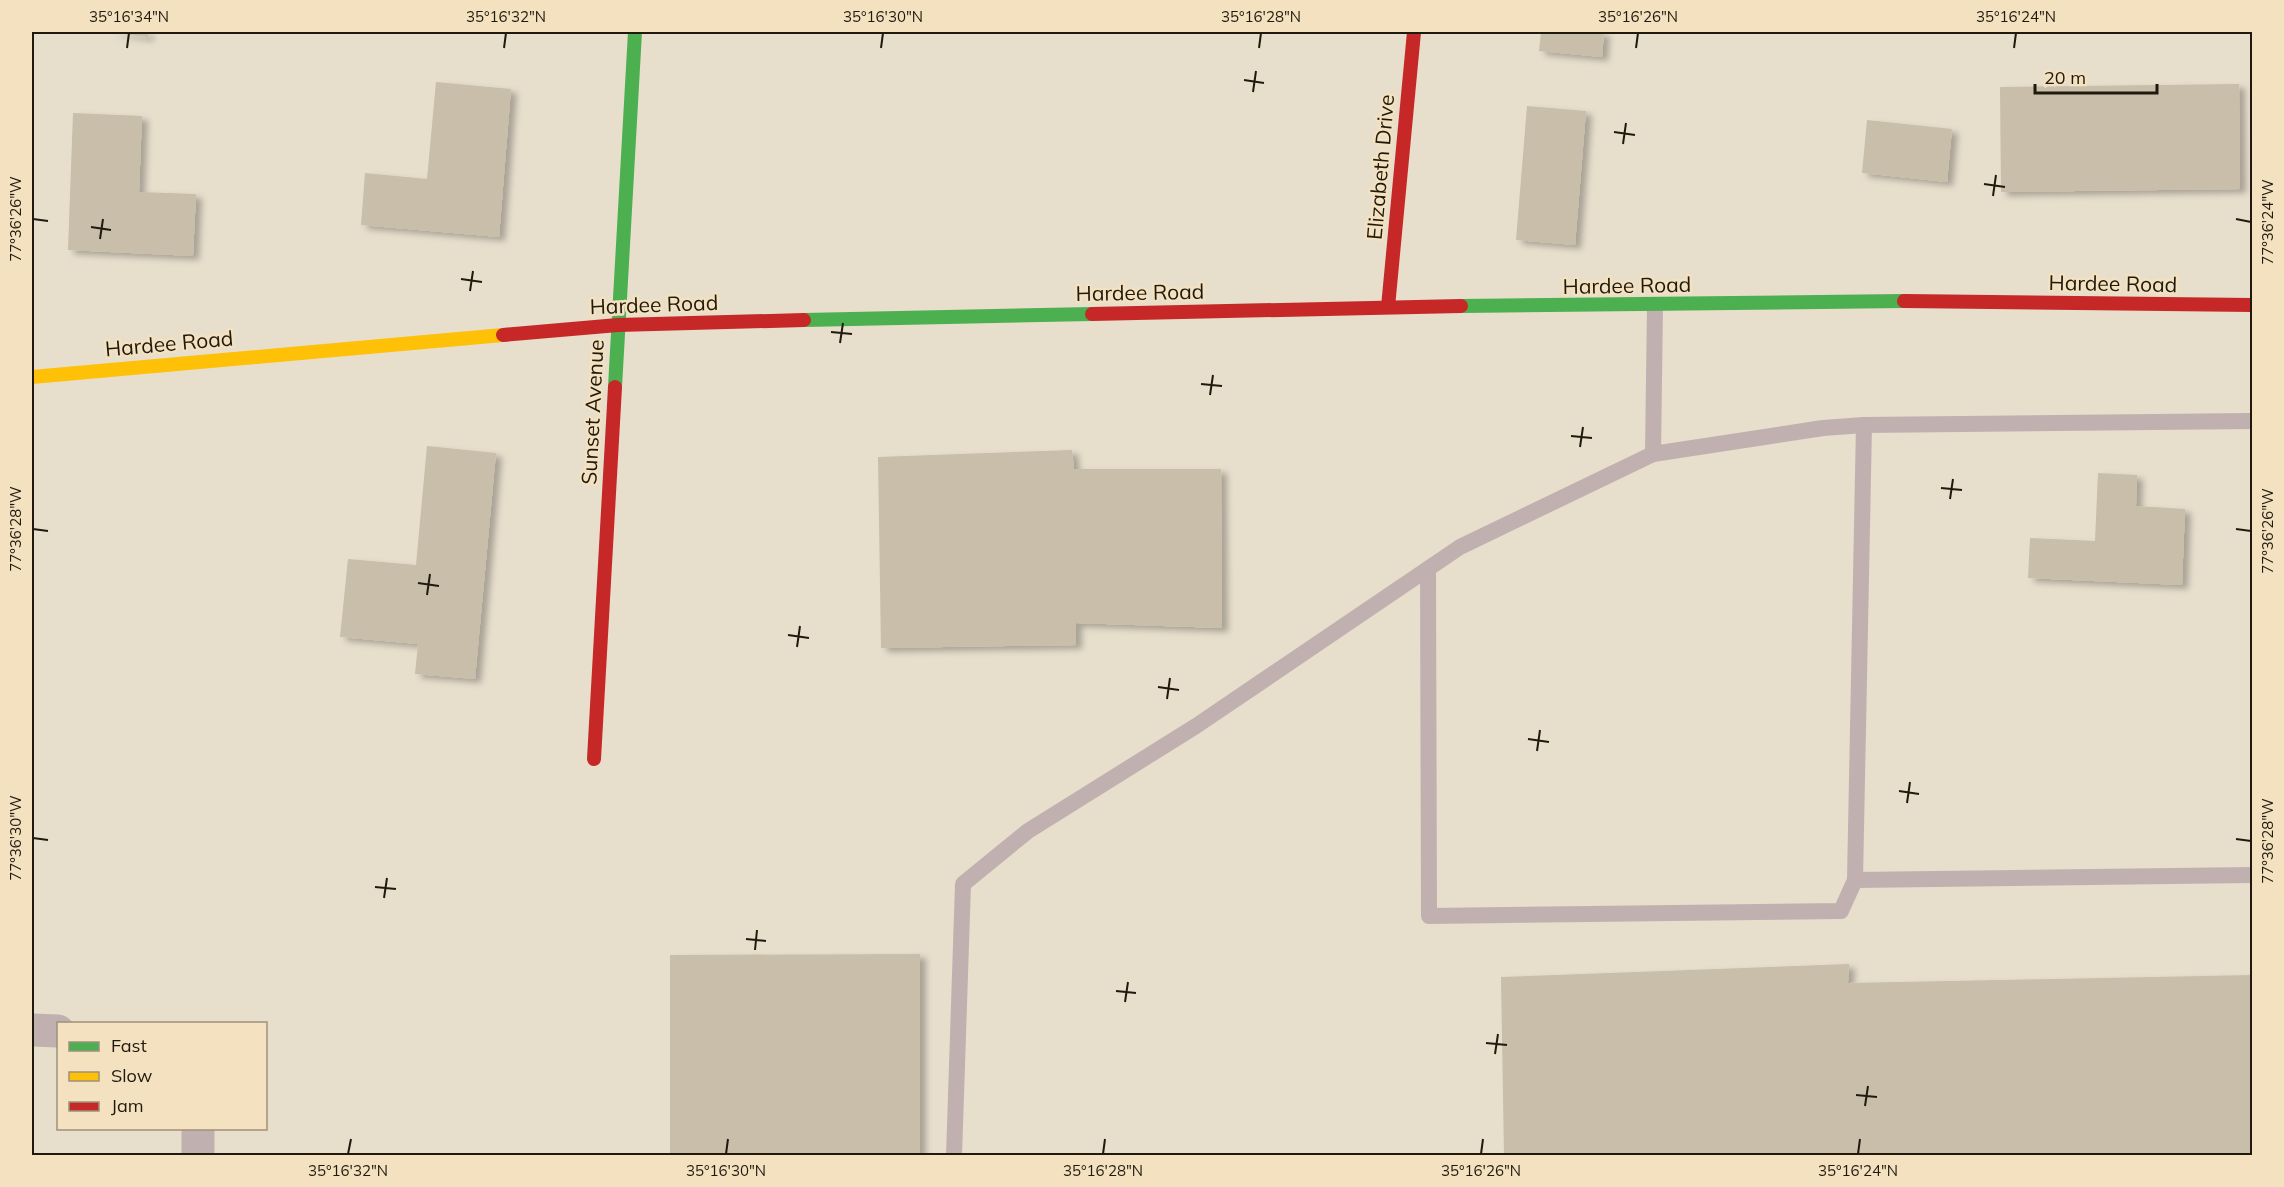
<svg xmlns="http://www.w3.org/2000/svg" width="2284" height="1187" font-family="Mulish,sans-serif">
  <defs>
    <filter id="shadow"><feDropShadow dx="6" dy="4" stdDeviation="3" flood-color="#0004"/></filter>
  </defs>
  <rect width="100%" height="100%" fill="#e7decc"/>
  <g fill="#c8beaa" filter="url(#shadow)">
    <polygon points="107,32 148,32 148,37"/>
    <polygon points="1541,32 1604,32 1602,57 1539,51"/>
    <polygon points="436,82 511,89 499,237 361,225 365,173 427,179"/>
    <polygon points="2239,84 2240,189 2001,192 2000,87"/>
    <polygon points="1527,106 1586,111 1575,245 1516,240"/>
    <polygon points="73,113 142,116 139,192 196,194 193,256 68,250"/>
    <polygon points="1867,120 1952,129 1947,182 1862,173"/>
    <polygon points="427,446 496,453 475,679 415,674 418,644 340,637 348,559 416,565"/>
    <polygon points="1072,450 1074,469 1221,469 1222,628 1076,623 1076,645 881,648 878,457"/>
    <polygon points="2098,473 2137,475 2136,506 2185,509 2182,585 2028,578 2030,538 2095,541"/>
    <polygon points="920,954 920,1156 670,1156 670,955"/>
    <polygon points="1849,964 1848,983 2252,975 2252,1156 1504,1156 1501,977"/>
  </g>
  <g fill="none" stroke-linecap="round" stroke-linejoin="round">
    <g stroke="#c1b0b0" stroke-width="16">
      <polyline points="1653,454 1823,428 1864,425 2252,421"/>
      <polyline points="1428,569 1429,916 1841,911 1855,880 2252,875"/>
      <polyline points="1855,880 1864,425"/>
      <polyline points="954,1156 963,884 1028,831 1196,726 1460,547 1653,454 1655,306"/>
    </g>
    <g stroke="#c1b0b0" stroke-width="33">
      <polyline points="32,1030 58,1031"/>
      <polyline points="198,1128 198,1156"/>
    </g>
    <g stroke="#4caf50" stroke-width="14">
      <polyline points="1461,306 1904,301"/>
      <polyline points="804,320 1092,314"/>
      <polyline points="615,387 635,32"/>
    </g>
    <polyline stroke="#ffc107" stroke-width="14" points="32,377 503,335"/>
    <g stroke="#c62828" stroke-width="14">
      <polyline points="1904,301 2252,305"/>
      <polyline points="1388,307 1414,32"/>
      <polyline points="1092,314 1461,306"/>
      <polyline points="503,335 618,325 804,320"/>
      <polyline points="594,759 615,387"/>
    </g>
  </g>
  <path fill="none" stroke="#201a0e" stroke-width="2" d="M127,48L129,33M504,48L506,33M881,48L883,33M1259,48L1261,33M1636,48L1638,33M2014,48L2016,33M1244,80L1264,83M1253,92L1256,71M1614,132L1635,135M1623,144L1626,123M1984,184L2005,187M1993,196L1996,175M33,219L48,221M2236,219L2251,222M91,227L111,230M100,239L103,219M461,279L482,282M470,291L473,271M831,332L852,334M840,343L843,323M1201,384L1222,386M1210,395L1213,375M1571,436L1592,438M1580,447L1583,427M1941,488L1962,490M1950,499L1953,479M33,529L48,531M2236,529L2251,531M418,583L439,586M427,595L430,574M788,635L809,638M797,647L800,626M1158,687L1179,690M1167,699L1170,678M1528,739L1549,742M1537,751L1540,730M1899,791L1919,794M1907,803L1910,782M33,838L48,840M2236,839L2251,841M375,887L396,889M384,898L387,878M746,939L766,941M755,950L757,930M1116,991L1136,993M1125,1002L1128,982M1486,1043L1507,1045M1495,1054L1498,1034M1856,1095L1877,1097M1865,1106L1868,1086M348,1154L351,1139M726,1154L728,1139M1103,1154L1105,1139M1481,1154L1483,1139M1858,1154L1860,1139"/>
  <g text-anchor="middle" dominant-baseline="central" stroke-width="5" stroke-linejoin="round" paint-order="stroke">
    <g font-size="21" fill="#201a0e" stroke="#f3e1c0">
      <text transform="translate(1380 167) rotate(-85)">Elizabeth Drive</text>
      <text transform="translate(2113 283) rotate(1)">Hardee Road</text>
      <text transform="translate(1627 285) rotate(-1)">Hardee Road</text>
      <text transform="translate(1140 292) rotate(-1)">Hardee Road</text>
      <text transform="translate(654 304) rotate(-2)">Hardee Road</text>
      <text transform="translate(169 343) rotate(-5)">Hardee Road</text>
      <text transform="translate(592 412) rotate(-87)">Sunset Avenue</text>
    </g>
  </g>
  <rect width="2284" height="1187" fill="none" stroke="#f3e1c0" stroke-width="66"/>
  <rect x="57" y="1022" width="210" height="108" fill="#f3e1c0" stroke="#9f9179" stroke-width="1.5"/>
  <rect x="69" y="1042" width="30" height="9" fill="#4caf50" stroke="#9f9179" stroke-width="1.5"/>
  <text x="111" y="1052" font-size="18" fill="#201a0e">Fast</text>
  <rect x="69" y="1072" width="30" height="9" fill="#ffc107" stroke="#9f9179" stroke-width="1.5"/>
  <text x="111" y="1082" font-size="18" fill="#201a0e">Slow</text>
  <rect x="69" y="1102" width="30" height="9" fill="#c62828" stroke="#9f9179" stroke-width="1.5"/>
  <text x="111" y="1112" font-size="18" fill="#201a0e">Jam</text>
  <path d="M2035 84v9h122v-9" fill="none" stroke="#201a0e" stroke-width="3"/>
  <text x="2044" y="84" font-size="18" fill="#201a0e" stroke="#f3e1c0" stroke-width="4.5" paint-order="stroke">20 m</text>
  <rect x="33" y="33" width="2218" height="1121" fill="none" stroke="#201a0e" stroke-width="2"/>
  <g font-size="15" text-anchor="middle" fill="#201a0e">
    <text x="129" y="22">35°16'34"N</text>
    <text x="506" y="22">35°16'32"N</text>
    <text x="883" y="22">35°16'30"N</text>
    <text x="1261" y="22">35°16'28"N</text>
    <text x="1638" y="22">35°16'26"N</text>
    <text x="2016" y="22">35°16'24"N</text>
    <text transform="translate(16 219) rotate(-90)" y="5">77°36'26"W</text>
    <text transform="translate(2268 222) rotate(-90)" y="5">77°36'24"W</text>
    <text transform="translate(16 529) rotate(-90)" y="5">77°36'28"W</text>
    <text transform="translate(2268 531) rotate(-90)" y="5">77°36'26"W</text>
    <text transform="translate(16 838) rotate(-90)" y="5">77°36'30"W</text>
    <text transform="translate(2268 841) rotate(-90)" y="5">77°36'28"W</text>
    <text x="348" y="1176">35°16'32"N</text>
    <text x="726" y="1176">35°16'30"N</text>
    <text x="1103" y="1176">35°16'28"N</text>
    <text x="1481" y="1176">35°16'26"N</text>
    <text x="1858" y="1176">35°16'24"N</text>
  </g>
</svg>
